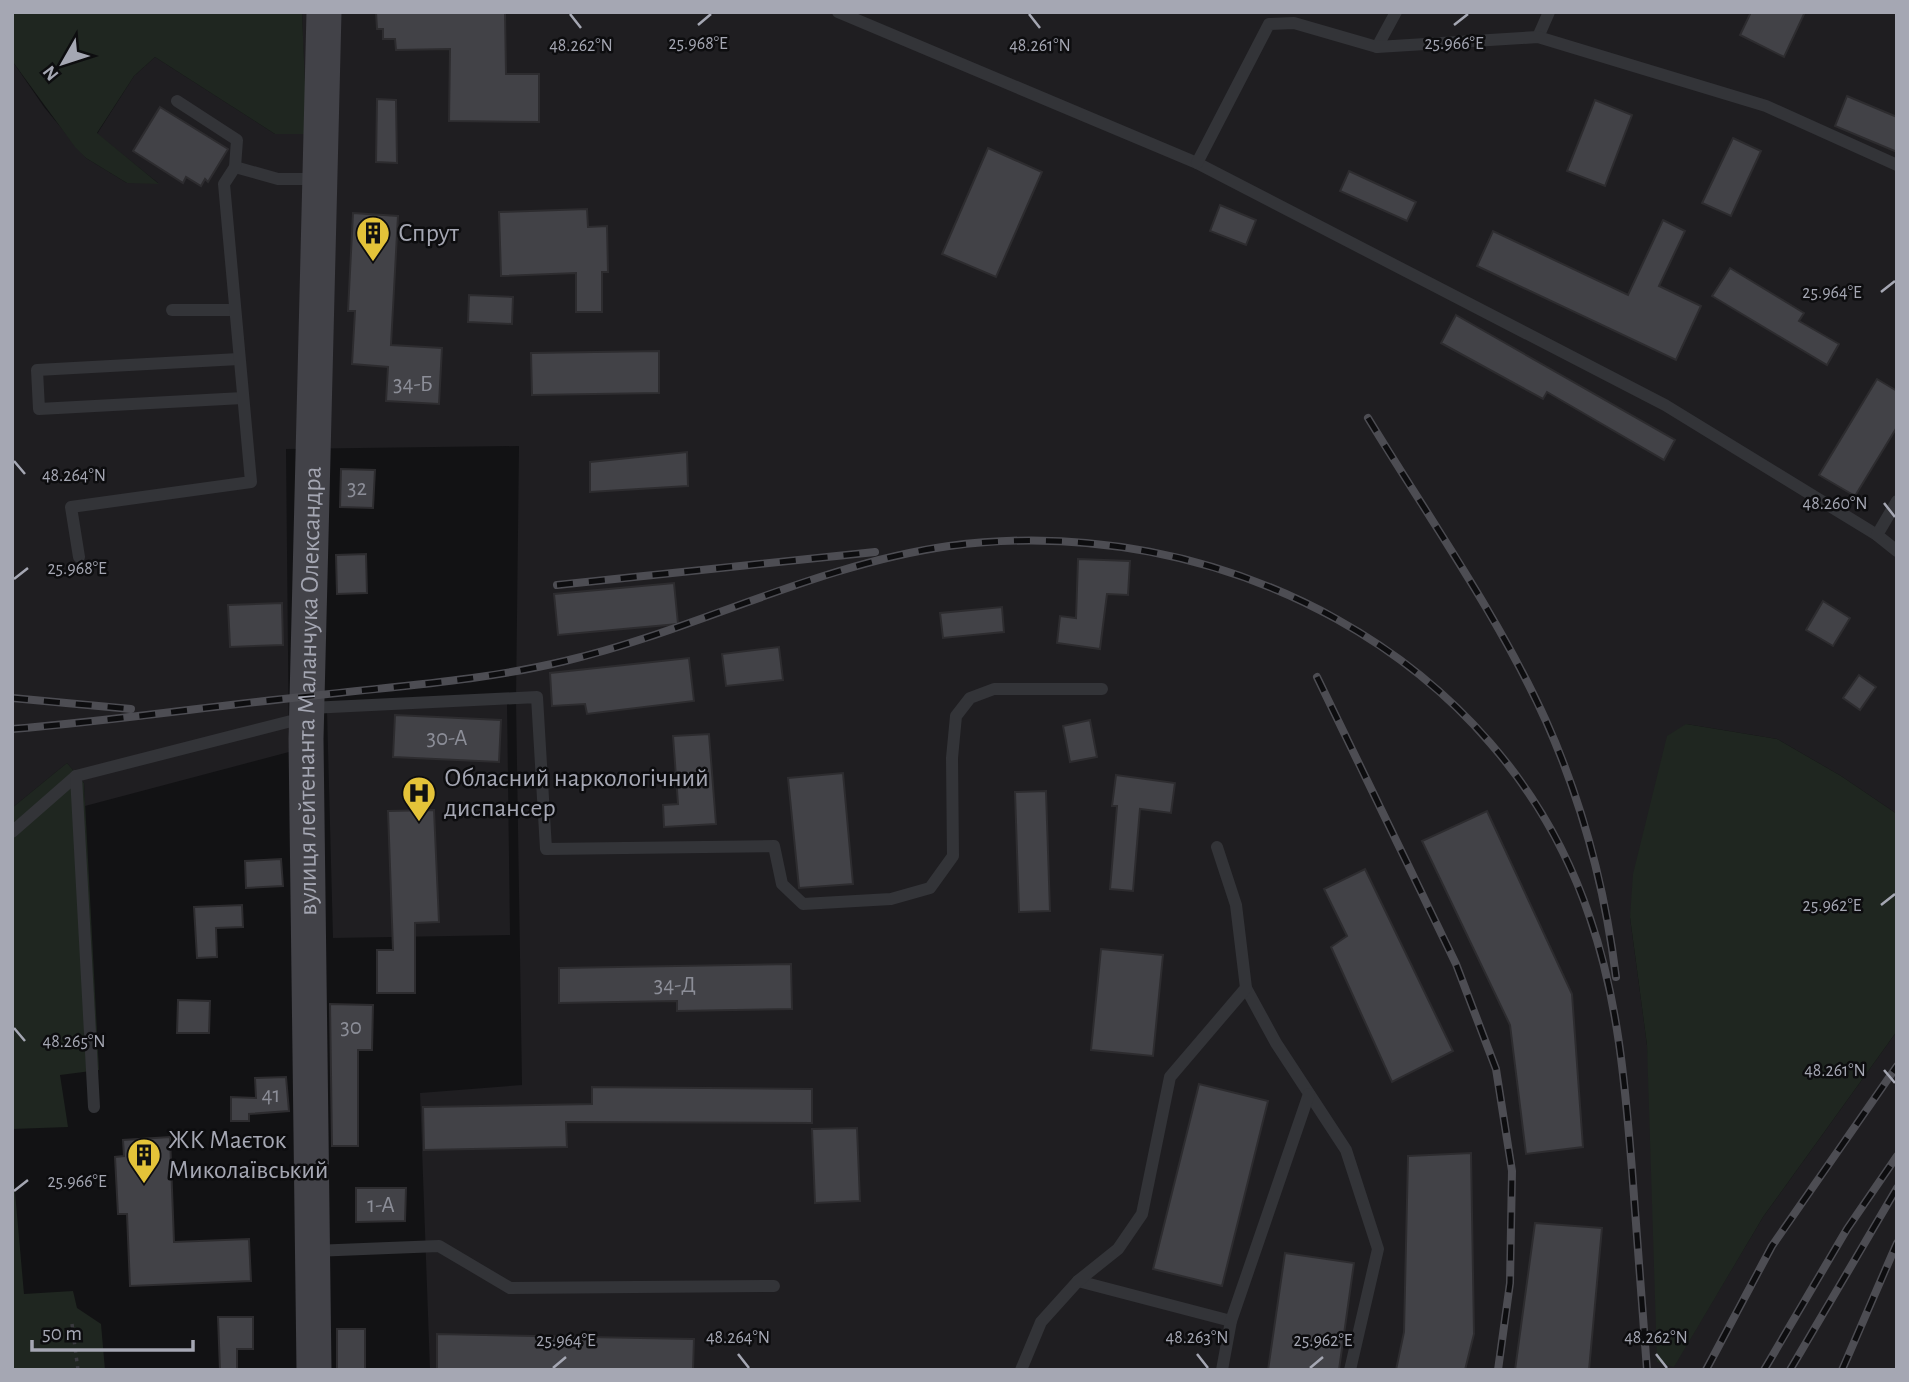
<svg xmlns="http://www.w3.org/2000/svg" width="1909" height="1382" font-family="'Alegreya Sans',sans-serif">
  <rect width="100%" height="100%" fill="#121214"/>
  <g fill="#1f1e21">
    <polygon points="302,12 1897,12 1897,814 1841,776 1777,739 1686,724 1630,917 1647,1045 1674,1366 1763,1217 1897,1031 1897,1370 430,1370 420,1093 522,1085 516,700 519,446 286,449 289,752 85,806 84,783 67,763 12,808 12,55 13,62 44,107 86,158 127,183 158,183 97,134 134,76 155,57 275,134 306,134"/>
    <polygon points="507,702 510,935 333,938 327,710"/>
  </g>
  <g fill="#1f2620">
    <polygon points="12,12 302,12 307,134 275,134 155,57 134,76 97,133 159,184 127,183 86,158 75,147 13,62"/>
    <polygon points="1686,724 1777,739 1841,776 1897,814 1897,1031 1763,1217 1674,1367 1657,1362 1647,1045 1630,917 1633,874 1667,736"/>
    <polygon points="67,763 84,783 99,1070 60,1075 68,1127 12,1129 12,808"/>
    <polygon points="12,1158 24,1294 73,1291 77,1308 101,1324 105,1370 12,1370"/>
  </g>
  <g fill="#424247" stroke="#2d2c2f" stroke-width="2">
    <polygon points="376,12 505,12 506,74 539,74 539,122 449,121 450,49 396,50 395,39 383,39 383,29 377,29"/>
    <polygon points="1751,12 1805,12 1784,57 1740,35"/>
    <polygon points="1847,96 1897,117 1897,152 1835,126"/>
    <polygon points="377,99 396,100 397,163 376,162"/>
    <polygon points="1595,100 1632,115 1605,186 1567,171"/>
    <polygon points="160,107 228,149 208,182 205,179 201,186 186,177 183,183 133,151"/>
    <polygon points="1733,138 1761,151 1731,216 1702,203"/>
    <polygon points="988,148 1042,172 996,277 942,254"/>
    <polygon points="1349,171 1416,202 1407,221 1340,191"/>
    <polygon points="1220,205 1256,220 1246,245 1210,231"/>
    <polygon points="587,209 588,227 607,226 608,272 602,272 602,312 576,312 576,273 501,276 499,212"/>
    <polygon points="353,213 398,216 391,345 442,348 439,404 386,401 388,367 352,364 355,311 348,311"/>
    <polygon points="1663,220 1685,231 1659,286 1701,306 1676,360 1477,266 1493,231 1628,295"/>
    <polygon points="1730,268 1804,313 1799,321 1839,344 1827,365 1712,296"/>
    <polygon points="469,295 513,297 512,324 468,322"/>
    <polygon points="1456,315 1675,440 1664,460 1547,392 1543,399 1441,343"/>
    <polygon points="659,351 659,393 532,395 531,353"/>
    <polygon points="1877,379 1897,391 1897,427 1855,496 1819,475"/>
    <polygon points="687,452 688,486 590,492 590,462"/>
    <polygon points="341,469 375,470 373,508 340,507"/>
    <polygon points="366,554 367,593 337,594 336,555"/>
    <polygon points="1078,559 1130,561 1128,595 1107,594 1100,649 1057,643 1060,616 1076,618"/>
    <polygon points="674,583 678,624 558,635 554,594"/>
    <polygon points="1823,601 1850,618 1833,646 1806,630"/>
    <polygon points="282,603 283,645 230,647 228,605"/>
    <polygon points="1002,607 1004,632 943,638 940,613"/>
    <polygon points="779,647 783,680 726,686 722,654"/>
    <polygon points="689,658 694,701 587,714 585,704 552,706 550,673"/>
    <polygon points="1859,675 1876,687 1860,710 1843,698"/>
    <polygon points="395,715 501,720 499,762 393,757"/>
    <polygon points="1090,720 1097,757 1070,762 1063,726"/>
    <polygon points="709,734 716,824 664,827 663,805 678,804 673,736"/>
    <polygon points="843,773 853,884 799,888 788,778"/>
    <polygon points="1116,775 1175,783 1171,813 1140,809 1133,891 1110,889 1117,806 1112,806"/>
    <polygon points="1046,791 1050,911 1019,912 1015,792"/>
    <polygon points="434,810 439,922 415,923 415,993 377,993 377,950 393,950 388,811"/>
    <polygon points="1487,811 1572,994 1583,1147 1526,1154 1510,1025 1422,841"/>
    <polygon points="281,859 283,886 246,888 245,861"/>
    <polygon points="1365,869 1453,1051 1392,1082 1331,947 1347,936 1324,889"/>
    <polygon points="242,905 243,927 216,928 217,957 197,958 194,907"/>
    <polygon points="1101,949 1163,955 1153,1056 1091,1050"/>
    <polygon points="791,964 792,1009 677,1011 677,1001 559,1003 559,968"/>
    <polygon points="178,1000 210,1001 209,1033 177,1033"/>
    <polygon points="330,1004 373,1005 372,1050 358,1050 358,1146 332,1146"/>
    <polygon points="286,1077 289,1111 249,1114 249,1121 231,1121 231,1097 256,1098 255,1078"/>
    <polygon points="1199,1084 1268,1101 1222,1286 1153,1269"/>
    <polygon points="592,1087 812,1089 812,1123 566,1122 567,1147 424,1150 423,1107 592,1104"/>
    <polygon points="857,1128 860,1201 815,1203 812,1129"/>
    <polygon points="170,1137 174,1242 249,1239 251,1281 130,1286 127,1214 118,1214 115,1157 124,1156 123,1140"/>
    <polygon points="1471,1153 1474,1334 1465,1370 1396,1370 1404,1332 1408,1156"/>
    <polygon points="356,1188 406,1188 405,1221 356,1222"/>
    <polygon points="1535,1223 1602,1228 1589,1370 1515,1370"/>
    <polygon points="1285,1253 1354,1263 1339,1370 1268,1370"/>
    <polygon points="218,1317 253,1317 253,1349 237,1349 237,1370 220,1370"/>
    <rect x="337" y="1329" width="28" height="40"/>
    <polygon points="437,1334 694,1339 693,1370 437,1370"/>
  </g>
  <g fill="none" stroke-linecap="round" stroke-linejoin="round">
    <polyline stroke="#3a3a3f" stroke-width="3.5" stroke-dasharray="3.5 5" stroke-linecap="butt" points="72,1324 78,1370"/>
    <g stroke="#333438" stroke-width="12">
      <polyline points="838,12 1197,163 1665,405 1877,535"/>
      <polyline points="1538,37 1549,12"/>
      <polyline points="1377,47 1396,12"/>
      <polyline points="1197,163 1269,24 1294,23 1377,47 1538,37 1766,106 1897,165"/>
      <polyline points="235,167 278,179 319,179"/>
      <polyline points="172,310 235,310"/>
      <polyline points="239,359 37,370 39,409 243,398"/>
      <polyline points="1897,501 1877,535 1897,551"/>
      <polyline points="79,557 71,507 251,482 224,184 235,167 237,140 177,101"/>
      <polyline points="310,708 537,697 546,849 774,846 782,884 803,904 891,899 930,888 953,856 952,758 956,716 970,698 994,689 1102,689"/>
      <polyline points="12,832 76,776"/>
      <polyline points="1246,988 1276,1043 1346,1150 1378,1249 1350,1370"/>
      <polyline points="94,1107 76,776 303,718"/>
      <polyline points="313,1251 439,1246 510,1288 774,1286"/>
      <polyline points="1078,1281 1231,1321"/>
      <polyline points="1021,1370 1041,1322 1078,1281 1118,1249 1142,1214 1170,1077 1246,988 1236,905 1217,847"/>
      <polyline points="1222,1370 1231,1321 1309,1094"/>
    </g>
    <path stroke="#424248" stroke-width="35" id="s1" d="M314,1370L306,739L324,12"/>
    <g stroke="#4d4d53" stroke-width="8">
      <g id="rail">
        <path d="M1368,418C1428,517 1498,615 1546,721C1583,804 1605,889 1616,977"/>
        <polyline points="557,585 875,552"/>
        <polyline points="1317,677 1456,964 1496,1069 1512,1171 1510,1283 1498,1370"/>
        <polyline points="12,698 131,709"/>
        <path d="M12,729C112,721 212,706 311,696C396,686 482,681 565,661C696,630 815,565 949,546C1216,510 1502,653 1590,918C1618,1000 1625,1083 1632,1170C1637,1236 1642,1303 1647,1370"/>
        <polyline points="1706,1370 1772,1246 1897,1066"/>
        <polyline points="1764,1370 1847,1229 1897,1156"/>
        <polyline points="1790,1370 1897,1188"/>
        <polyline points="1842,1370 1897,1243"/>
      </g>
    </g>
    <use href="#rail" stroke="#0d0d0f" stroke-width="5" stroke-dasharray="16" stroke-linecap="butt"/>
  </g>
  <path fill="none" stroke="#a5a7b3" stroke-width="2.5" d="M570,14L581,28M1029,14L1040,28M698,25L711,14M1454,25L1468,14M1881,292L1895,281M14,461L25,474M1884,503L1895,517M14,579L28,568M1881,905L1895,894M14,1028L25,1041M1884,1070L1895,1083M14,1191L28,1180M738,1354L749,1368M1197,1354L1208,1368M1656,1354L1667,1368M553,1368L566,1357M1310,1368L1323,1357"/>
  <defs>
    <g id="building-pin" transform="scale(1.75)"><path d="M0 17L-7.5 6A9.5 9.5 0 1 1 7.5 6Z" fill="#e4c339" stroke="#0d0d0f"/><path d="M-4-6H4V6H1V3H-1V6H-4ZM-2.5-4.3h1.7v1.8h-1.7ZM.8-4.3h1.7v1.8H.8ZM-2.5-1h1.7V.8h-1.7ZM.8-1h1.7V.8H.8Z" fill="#111"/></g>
    <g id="hospital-pin" transform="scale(1.75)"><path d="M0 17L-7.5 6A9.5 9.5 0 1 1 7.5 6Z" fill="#e4c339" stroke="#0d0d0f"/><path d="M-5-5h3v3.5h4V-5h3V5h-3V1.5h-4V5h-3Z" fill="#111"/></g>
  </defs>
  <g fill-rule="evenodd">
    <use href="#building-pin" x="373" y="233"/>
    <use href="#hospital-pin" x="419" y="793"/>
    <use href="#building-pin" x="144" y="1155"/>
  </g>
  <g text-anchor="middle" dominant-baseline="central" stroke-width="5" stroke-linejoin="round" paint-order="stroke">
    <g font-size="23" fill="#8c8e98">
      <text x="413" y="384">34-Б</text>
      <text x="357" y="488">32</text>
      <text x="447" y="738">30-А</text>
      <text x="675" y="985">34-Д</text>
      <text x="351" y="1027">30</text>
      <text x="271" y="1095">41</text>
      <text x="381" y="1205">1-А</text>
    </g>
    <g font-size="26" fill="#a5a7b3" stroke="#0d0d0f" text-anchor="start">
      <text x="398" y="233">Спрут</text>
      <text x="444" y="778">Обласний наркологічний<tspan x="444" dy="30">диспансер</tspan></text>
      <text x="168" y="1140">ЖК Маєток<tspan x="168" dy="30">Миколаївський</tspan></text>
    </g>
    <g font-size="26" fill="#a5a7b3" stroke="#0d0d0f">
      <text stroke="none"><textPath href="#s1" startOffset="679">вулиця лейтенанта Маланчука Олександра</textPath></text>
    </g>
  </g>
  <g font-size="18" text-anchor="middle" fill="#a5a7b3" stroke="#0d0d0f" stroke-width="5" stroke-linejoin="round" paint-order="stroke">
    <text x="698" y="49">25.968°E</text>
    <text x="1454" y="49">25.966°E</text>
    <text x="581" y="51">48.262°N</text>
    <text x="1040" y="51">48.261°N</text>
    <text x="1832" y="298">25.964°E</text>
    <text x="74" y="481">48.264°N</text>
    <text x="1835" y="509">48.260°N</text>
    <text x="77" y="574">25.968°E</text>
    <text x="1832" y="911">25.962°E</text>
    <text x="74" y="1047">48.265°N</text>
    <text x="1835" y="1076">48.261°N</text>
    <text x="77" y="1187">25.966°E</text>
    <text x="738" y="1343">48.264°N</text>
    <text x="1197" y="1343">48.263°N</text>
    <text x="1656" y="1343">48.262°N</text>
    <text x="566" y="1346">25.964°E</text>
    <text x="1323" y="1346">25.962°E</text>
  </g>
  <rect width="1909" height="1382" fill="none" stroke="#a5a7b3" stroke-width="28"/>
  <g transform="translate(63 63) rotate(231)" stroke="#0d0d0f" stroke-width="5" paint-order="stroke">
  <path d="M0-5L12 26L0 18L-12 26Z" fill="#a5a7b3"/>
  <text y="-10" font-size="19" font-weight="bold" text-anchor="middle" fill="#a5a7b3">N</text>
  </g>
  <path d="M32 1340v10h161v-10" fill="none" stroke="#a5a7b3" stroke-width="3.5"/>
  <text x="42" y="1340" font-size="21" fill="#a5a7b3" stroke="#0d0d0f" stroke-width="5" paint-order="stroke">50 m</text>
</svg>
